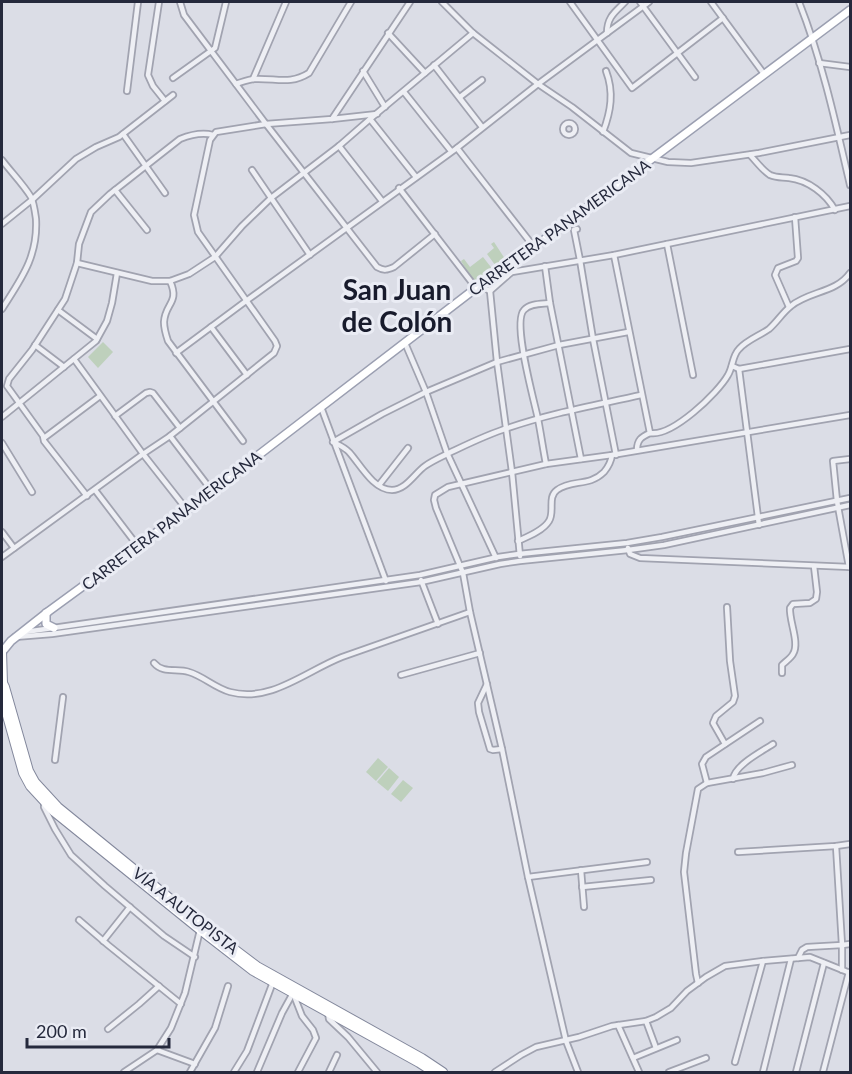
<svg xmlns="http://www.w3.org/2000/svg" width="852" height="1074" font-family="Lato,sans-serif">
  <rect width="100%" height="100%" fill="#dbdde6"/>
  <g fill="#bed0bc">
    <polygon points="494,242 507,262 498,269 487,254 494,248 491,244"/>
    <polygon points="483,257 494,271 476,285 461,261 464,259 470,267"/>
    <polygon points="103,342 113,352 98,368 88,357"/>
    <polygon points="378,758 388,767 376,781 366,772"/>
    <polygon points="389,768 399,777 388,791 377,782"/>
    <polygon points="403,780 413,788 401,802 391,794"/>
  </g>
  <g fill="none" stroke-linecap="round" stroke-linejoin="round">
    <g stroke="#a1a3b0" stroke-width="8">
      <g id="minor">
        <polyline points="159,2 148,75 153,86 165,101"/>
        <path d="M180,2L184,15L266,124L377,267C384,271 387,270 394,267L435,234"/>
        <polyline points="442,2 473,33 538,84 572,107 631,153 668,162 691,163 759,153 850,135"/>
        <polyline points="570,2 632,88 723,18"/>
        <polyline points="640,2 695,77"/>
        <polyline points="711,2 764,74"/>
        <path d="M799,2C822,60 836,124 850,185"/>
        <polyline points="388,33 425,73"/>
        <path d="M607,33C607,17 615,12 625,2"/>
        <polyline points="819,63 850,67"/>
        <polyline points="434,65 482,127"/>
        <polyline points="363,71 385,107"/>
        <polyline points="173,78 215,48 226,2"/>
        <polyline points="253,79 286,2"/>
        <path d="M236,84C242,82 249,79 255,79C276,78 290,85 309,73L351,2"/>
        <polyline points="127,91 138,2"/>
        <polyline points="404,92 451,151"/>
        <polyline points="460,97 482,80"/>
        <polyline points="332,119 410,2"/>
        <polyline points="370,119 416,177"/>
        <circle cx="569" cy="129" r="6"/>
        <path d="M603,132C611,111 614,92 606,71"/>
        <polyline points="123,134 165,193"/>
        <polyline points="339,146 382,201"/>
        <polyline points="457,148 534,247"/>
        <path d="M750,155C756,161 762,170 770,175C777,178 782,177 789,178C808,180 826,194 835,210"/>
        <path d="M2,160C11,172 23,184 31,197C34,203 35,212 36,219C38,257 21,279 2,309"/>
        <polyline points="252,170 310,255"/>
        <polyline points="399,188 476,288"/>
        <polyline points="115,190 147,230"/>
        <polyline points="2,224 33,199 76,159 96,147 119,137 173,95"/>
        <polyline points="577,229 574,230 580,260 593,339 616,455"/>
        <polyline points="667,244 693,375"/>
        <polyline points="614,255 650,433"/>
        <polyline points="77,263 152,281 170,281 189,274 215,257 242,226 271,198 339,146 370,119 473,33"/>
        <polyline points="545,266 550,303 581,459"/>
        <polyline points="507,276 512,272 614,255 850,206"/>
        <path d="M170,281C180,303 165,303 164,322C164,328 166,335 168,341L243,441"/>
        <polyline points="481,285 482,287 490,291 507,276 509,266"/>
        <polyline points="490,291 497,362 512,472 520,556"/>
        <polyline points="789,307 775,275 778,268 796,261 798,258 795,217"/>
        <polyline points="58,310 97,339"/>
        <polyline points="211,327 247,375"/>
        <polyline points="405,343 426,392 447,453 496,558"/>
        <polyline points="35,345 64,367"/>
        <polyline points="176,353 246,301 457,148 538,84 649,2"/>
        <polyline points="74,359 143,454 187,510"/>
        <polyline points="732,366 739,369 850,349"/>
        <polyline points="739,369 759,525"/>
        <polyline points="321,407 386,581"/>
        <polyline points="115,416 146,393 150,392 153,393 180,428"/>
        <polyline points="2,417 96,341 107,321 112,303 117,273"/>
        <polyline points="170,436 212,491"/>
        <polyline points="44,438 100,396"/>
        <path d="M333,442C339,445 344,447 349,452C360,464 373,490 392,490C406,490 415,473 425,466C432,461 441,457 449,453C468,444 488,434 508,428C551,413 597,405 641,395"/>
        <polyline points="333,442 382,414 426,392 497,362 559,345 628,332"/>
        <polyline points="2,443 32,492"/>
        <path d="M637,450C637,440 641,437 650,433C672,437 718,393 728,375C733,367 732,356 739,349C747,340 759,336 769,329C777,322 783,312 791,306C809,291 836,293 850,273"/>
        <path d="M546,464C543,449 541,434 538,419C534,400 512,322 524,310C530,303 542,304 550,303"/>
        <polyline points="379,485 408,448"/>
        <polyline points="95,490 137,545"/>
        <path d="M87,496L44,441L43,436L7,386L9,379L32,350L65,299L77,263L79,244L91,212L110,194L180,139C190,135 202,132 213,135"/>
        <polyline points="2,532 14,548"/>
        <path d="M518,541C527,537 543,531 549,521C555,512 547,497 557,490C572,479 589,487 604,472C609,466 611,462 612,455"/>
        <polyline points="628,548 630,554 640,558 850,567"/>
        <polyline points="2,557 143,454 170,436 274,353 277,346 275,341 198,232 194,215 210,140 216,132 266,124 332,119 377,114"/>
        <polyline points="849,567 837,501 833,461 850,459"/>
        <polyline points="421,580 438,624"/>
        <polyline points="25,632 420,575 498,557 519,554 627,543 662,537 850,498"/>
        <polyline points="15,637 52,634 421,582 500,564 520,561 628,550 664,545 850,505"/>
        <path d="M154,663C163,674 177,668 189,672C203,676 215,688 230,692C271,703 306,671 342,657L470,612"/>
        <path d="M782,673V665C785,662 791,658 793,654C800,643 789,621 790,608L793,604L810,603L816,599L817,592L814,566"/>
        <polyline points="401,675 480,653"/>
        <polyline points="487,684 478,703 479,712 490,749 493,750 502,749"/>
        <polyline points="725,744 713,723 716,716 733,702 735,696 730,661 727,607"/>
        <polyline points="55,760 63,697"/>
        <path d="M733,779C735,765 761,752 773,744"/>
        <polyline points="707,783 702,764 706,757 760,721"/>
        <polyline points="44,803 44,807 55,829 71,855 105,886 164,936 195,957"/>
        <polyline points="836,846 842,945 850,944"/>
        <polyline points="738,852 836,846 850,844"/>
        <polyline points="581,870 584,907"/>
        <polyline points="528,877 647,862"/>
        <polyline points="582,887 651,880"/>
        <polyline points="79,920 108,945 181,1004"/>
        <polyline points="103,941 130,907"/>
        <polyline points="798,958 802,950 807,947 842,945 842,970"/>
        <polyline points="698,983 696,974 684,872 686,853 698,789 707,783 763,773 792,765"/>
        <polyline points="293,993 302,1016 313,1030 316,1038 298,1072"/>
        <polyline points="328,1013 329,1019 348,1037 377,1072"/>
        <polyline points="646,1021 656,1048"/>
        <polyline points="618,1025 639,1072"/>
        <polyline points="108,1029 139,1004 159,986"/>
        <polyline points="157,1050 195,1064"/>
        <polyline points="633,1058 677,1040"/>
        <polyline points="735,1062 763,961"/>
        <polyline points="124,1072 157,1050 171,1028 185,993 200,930"/>
        <polyline points="190,1072 215,1028 228,986"/>
        <polyline points="234,1072 247,1051 273,982"/>
        <polyline points="257,1072 282,1013 293,993"/>
        <polyline points="329,1072 337,1055"/>
        <polyline points="495,1072 521,1055 536,1047 579,1037 612,1026 646,1021 656,1017 671,1008 687,991 706,977 725,966 763,961 810,957 850,973"/>
        <polyline points="578,1072 566,1041 528,877 502,749 470,612 463,573 436,508 434,500 435,495 448,487 546,464 612,455 850,415"/>
        <polyline points="669,1072 706,1058"/>
        <polyline points="763,1072 791,959"/>
        <polyline points="796,1072 824,963"/>
        <polyline points="823,1072 849,972"/>
      </g>
    </g>
    <g stroke="#9b9fb1" stroke-width="10">
      <g id="primary">
        <polyline points="46,613 46,624 54,628"/>
        <polyline points="2,652 11,641 49,611 187,510 476,288 545,239 850,10"/>
      </g>
    </g>
    <g stroke="#83889c" stroke-width="10">
      <g id="trunk">
        <polyline points="2,651 3,684"/>
        <polyline points="2,681 5,687 29,771 35,782 58,807 204,926 257,966 422,1058 443,1072"/>
        <polyline points="2,698 23,773 30,786 54,812 200,930 253,971 419,1063 433,1072"/>
      </g>
    </g>
    <use href="#minor" stroke="#eeeff4" stroke-width="4.5"/>
    <use href="#primary" stroke="#fff" stroke-width="7"/>
    <use href="#trunk" stroke="#fff" stroke-width="8"/>
  </g>
  <g text-anchor="middle" dominant-baseline="central" stroke-width="6" stroke-linejoin="round" paint-order="stroke">
    <g font-size="16" fill="#25293c" stroke="#eaecf4">
      <text transform="translate(559 227) rotate(-36)">CARRETERA PANAMERICANA</text>
      <text transform="translate(171 520) rotate(-37)">CARRETERA PANAMERICANA</text>
      <text transform="translate(186 910) rotate(38)">VÍA A AUTOPISTA</text>
    </g>
    <g font-size="28" font-weight="bold" fill="#181b2c" stroke="#eaecf4">
      <text x="397" y="289">San Juan<tspan x="397" dy="32">de Colón</tspan></text>
    </g>
  </g>
  <rect width="852" height="1074" fill="none" stroke="#25293c" stroke-width="6"/>
  <path d="M27 1038v9h142v-9" fill="none" stroke="#25293c" stroke-width="3"/>
  <text x="36" y="1038" font-size="18" fill="#25293c" stroke="#eaecf4" stroke-width="4.5" paint-order="stroke">200 m</text>
</svg>
